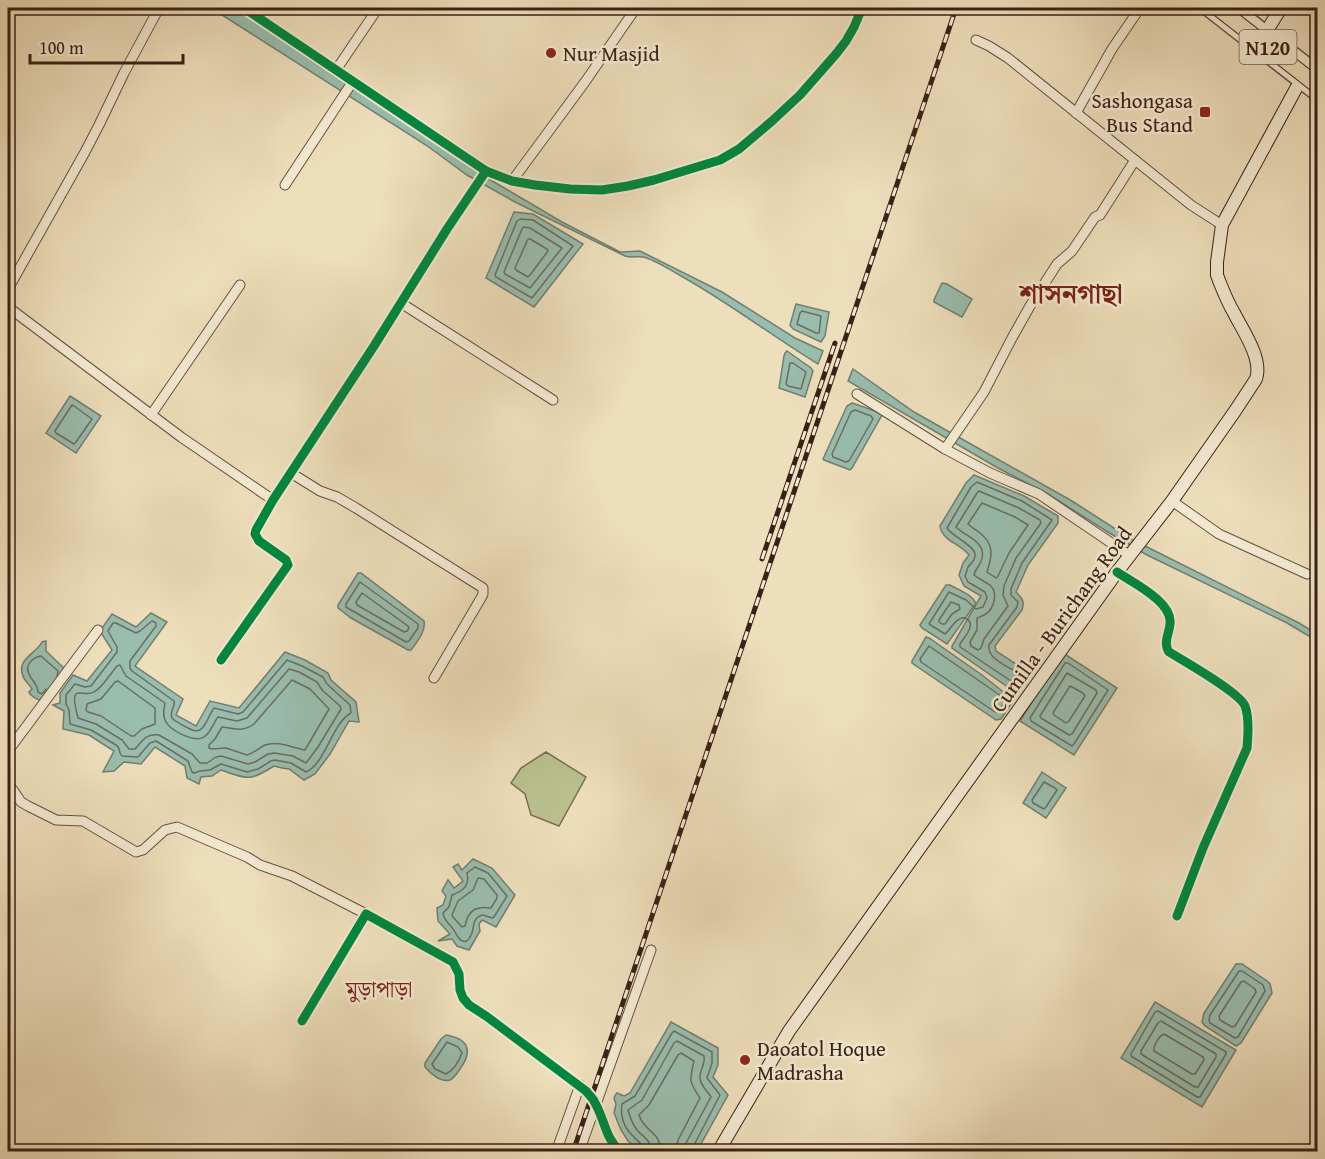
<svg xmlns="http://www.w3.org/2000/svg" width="1325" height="1159" font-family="'Gentium Book Plus','Noto Serif Bengali',serif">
  <rect width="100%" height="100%" fill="#eedfbc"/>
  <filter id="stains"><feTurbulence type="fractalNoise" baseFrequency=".00333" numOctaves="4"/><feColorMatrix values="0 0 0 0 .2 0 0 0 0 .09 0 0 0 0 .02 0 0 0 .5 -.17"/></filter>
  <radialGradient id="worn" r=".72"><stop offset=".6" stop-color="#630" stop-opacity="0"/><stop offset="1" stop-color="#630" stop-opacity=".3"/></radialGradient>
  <polygon fill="#bac18f" stroke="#7a7052" stroke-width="1.5" points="546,752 586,777 559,826 531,815 525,794 511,783 521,768"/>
  <g fill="#99bdae" stroke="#737e71" stroke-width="1.5">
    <path d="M211,8H236L319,66L401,119L472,169L562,222L620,252L640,251L722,292L795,338L823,351L818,364C772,336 728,302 681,276C670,270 654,259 643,257C637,256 631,258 625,256L515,202L467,175L426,145Z"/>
    <polygon points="514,212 533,214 583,244 534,307 486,278"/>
    <polygon points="942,283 947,284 972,299 962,317 934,302 934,300"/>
    <polygon points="796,304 829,312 825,336 821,342 793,329 790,325"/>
    <polygon points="787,351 811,368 813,371 805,397 779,388 784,356 785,353"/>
    <polygon points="853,369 914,412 1072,501 1131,539 1299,623 1317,634 1317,641 1287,623 1147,555 1111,534 1048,494 998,468 848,381"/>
    <polygon points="70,396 101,416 76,453 46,433"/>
    <polygon points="852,403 875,411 882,415 852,468 850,470 824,460 823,459 847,406"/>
    <path d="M974,475L1024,496L1058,516V523L1028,565L1016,592C1022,598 1025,601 1022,610L995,646L996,651L1022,668L1025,672L1012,690L952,648V646L981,596L964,586L959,575L963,563L969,555C961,544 942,541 940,526L966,483Z"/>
    <path d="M358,573H361L424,621C426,631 417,642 411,650H408L351,618L338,608V605Z"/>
    <path d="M946,585H950C959,590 971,594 976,603L947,644L922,628L920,625Z"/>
    <path d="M151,613L167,622L135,666L183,699L176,715L196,726L210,701L239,708L285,652L305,660L328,673L331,680L356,702L359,722L349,721L330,754L315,774L304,780L289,769L282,768L274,766C249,782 248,779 221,770L212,776L201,777L199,784L187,778L185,766L155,747L141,764L124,762L114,771L103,772L114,751L89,735L63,729L64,711L53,705L60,703V693L73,675L87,681L112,650L100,631L112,614L136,627Z"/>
    <polygon points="926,637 929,638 982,675 1011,698 1011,704 1001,719 996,720 912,663 912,661"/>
    <path d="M46,641V651L67,671L42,701C36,699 31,697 29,692L32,689C29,684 24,680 23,676C16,659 36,654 42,642Z"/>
    <polygon points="1063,653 1117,688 1074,755 1020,721"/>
    <polygon points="1042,772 1066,788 1046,818 1023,803"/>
    <polygon points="473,859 492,868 515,895 496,927 482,920 479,924 480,931 469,950 457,946 452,939 438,941 450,934 438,921 437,908 443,905 446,896 442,891 448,880 454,888 463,881 453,867 458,864 462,870"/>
    <polygon points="1236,964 1242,964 1267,981 1270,984 1272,993 1241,1043 1236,1046 1205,1026 1202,1022 1204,1013"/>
    <polygon points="1155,1002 1236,1050 1202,1107 1121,1058"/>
    <polygon points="671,1022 718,1048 718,1065 713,1077 728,1095 697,1151 641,1151 628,1141 621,1130 614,1113 616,1104 614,1098 616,1094 617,1093 624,1096 630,1093"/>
    <path d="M446,1035C469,1039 473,1051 460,1069C458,1072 454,1078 450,1080C441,1083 430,1073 425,1067V1063L441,1039Z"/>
  </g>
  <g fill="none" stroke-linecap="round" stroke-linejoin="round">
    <g stroke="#6a6e62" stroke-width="1.5">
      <polygon points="520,219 533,220 573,246 532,298 496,277 495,275 517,221"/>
      <polygon points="524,227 530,228 562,248 530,288 505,274 504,272 522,229"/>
      <polygon points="528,239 530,239 547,249 548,251 530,275 528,277 516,270 515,268"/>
      <polygon points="802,311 821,316 819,333 816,333 797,324 800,313"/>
      <polygon points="790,363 793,363 806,372 801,389 788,386 786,384"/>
      <polygon points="72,405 74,406 92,419 76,442 74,444 56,433 55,431"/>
      <polygon points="855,410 871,416 873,419 849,461 846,462 833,457 832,454 851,412"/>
      <path d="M977,482L1022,501L1052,520L1022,563L1011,589V595L1018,602L1017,607L989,645C987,659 1006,665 1016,672V675L1011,681L960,647V644C963,639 969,633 970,627C972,620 964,615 958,620C953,623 950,630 945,634L929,624L949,592L966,600L976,609L983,607L987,598L985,592L968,582L965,576C966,574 967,570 968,567C971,563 976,560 975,554C974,545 953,537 947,528L971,487Z"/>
      <path d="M979,491L1019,508L1040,520L1041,523L1016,558L1004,586L1003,595L1008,606L984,639L981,648L978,650L971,646L970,642L977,630V618C978,618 986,614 986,614C994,608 998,594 991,586C986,582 979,579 974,575C975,569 981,565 982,558C986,541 964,536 956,527L977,493Z"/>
      <path d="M982,503L1015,517L1028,525L1009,553L998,576L996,578L987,572C992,556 995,545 980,533C976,530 972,528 968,524Z"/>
      <polygon points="360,582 418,624 418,628 409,641 406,642 346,607 346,604"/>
      <polygon points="362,593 408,626 409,628 407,631 404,632 357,605 356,602"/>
      <polygon points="951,602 959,605 960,609 952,614 945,624 942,624 939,622 939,620"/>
      <path d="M152,621L156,623V626L130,661V668L132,671L174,701C176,706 169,711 172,718C176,722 182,725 188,728C204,738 206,719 214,708L238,714L243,712L287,660L302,666L323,677L327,684L350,705L351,713C332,723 326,763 306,772L291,763L275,760L271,761L258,769L247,772L221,764L210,770L200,771L194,773L192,772L188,761L156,741L150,743L138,757L122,756C118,753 121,748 116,745L91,730L70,724L69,710L66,704V695L75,684L85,687L91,686L117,652V647L108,631L113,623H116L136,633L140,631Z"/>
      <polygon points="929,646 1001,696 1005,702 999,711 995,712 921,662 920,659"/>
      <polygon points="1065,663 1068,663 1108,690 1074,744 1072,746 1031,721 1030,718"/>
      <path d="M120,665L126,676L165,703C164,709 162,716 166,722C171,731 195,743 204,737C211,733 213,723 218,717L237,721L247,718L289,669L299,672L317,682L322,690L340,706L341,709L318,747L306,763L293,756L274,753L268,754L255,762L248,764L221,756L216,757L207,763H200L192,754L159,735C147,733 143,740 135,749H129L122,740L96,724L78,718C77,713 72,698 76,694C79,691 88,696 94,692C103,687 110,674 117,666Z"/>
      <polygon points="1067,673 1096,690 1097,693 1072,734 1069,735 1041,718 1040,716"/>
      <path d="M292,680L310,689L329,709L305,750C293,748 278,740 265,745C259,748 254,753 247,755L226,748L212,749L209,748V745L215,739L222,727C235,729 243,732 254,724Z"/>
      <polygon points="118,681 155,708 155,724 142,729 134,736 131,736 101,716 88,712 86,710 87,704 101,699 115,682"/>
      <polygon points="1070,686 1083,693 1085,696 1069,721 1066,723 1054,715 1053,713"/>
      <path d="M46,689L42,694L38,692C37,682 32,682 29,674C24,664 34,657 41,656L58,671L57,676"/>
      <polygon points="1044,782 1055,788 1057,790 1046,807 1044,809 1033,803 1032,800"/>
      <path d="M475,867L488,873L507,896L494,917L492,918L483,915C470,918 476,928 470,937C469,939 468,940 467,941C460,944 456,933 453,929C449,923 444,921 443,913L449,907L452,895C463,891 470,886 467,873Z"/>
      <path d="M478,878L484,879L497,895V898L491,908C476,906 468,910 465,926L462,927L453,917L452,915L458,901L473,890Z"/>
      <polygon points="1239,971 1242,971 1263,985 1265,991 1238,1037 1235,1038 1210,1023 1209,1020 1210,1015"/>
      <polygon points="1244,981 1255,989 1256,992 1235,1026 1232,1027 1220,1020 1219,1016 1241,982"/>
      <polygon points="1158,1011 1226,1052 1226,1054 1200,1097 1197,1097 1131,1056 1131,1054 1155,1012"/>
      <polygon points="1161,1021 1216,1054 1216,1057 1198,1087 1195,1087 1141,1054 1141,1051 1158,1023"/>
      <path d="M1164,1034L1203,1057L1204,1060L1195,1074H1192L1154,1051C1153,1046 1159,1036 1164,1034Z"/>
      <path d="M447,1042L458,1047L462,1053C459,1061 454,1070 446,1074L435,1069L432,1064Z"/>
      <path d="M645,1152C643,1143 638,1142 633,1136C624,1128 620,1116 622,1104L635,1096L672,1033L674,1031L712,1052V1063L707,1078L720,1095L693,1147L692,1152"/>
      <path d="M652,1152C651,1140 644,1138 637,1130C632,1124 630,1117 628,1110L642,1100L674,1043L677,1041L704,1056C705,1062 703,1065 701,1071C697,1082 705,1088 711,1097L686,1143L685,1152"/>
      <path d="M661,1152C660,1130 644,1132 639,1115L649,1105L678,1055L681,1053L694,1061C689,1082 689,1081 700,1098L678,1140L676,1152"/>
    </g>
    <g stroke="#67503f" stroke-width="11">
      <g id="minor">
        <polyline points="244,8 486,171 512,181 535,185 570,189 602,190 628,186 654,180 720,160 739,149 772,121 800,95 836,54 846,41 854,27 862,8"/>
        <polyline points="976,40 989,46 1008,58 1191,205 1222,225"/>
        <polyline points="336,70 378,8"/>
        <polyline points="1076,113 1112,49 1140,8"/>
        <polyline points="512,181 585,82 636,8"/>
        <polyline points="285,185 353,81"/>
        <polyline points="8,289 85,152 99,125 124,73 159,8"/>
        <polyline points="401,303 553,400"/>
        <polyline points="8,307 181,437 273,500"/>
        <polyline points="857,394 945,449 990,473 1039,494 1129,555"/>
        <polyline points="151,415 240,285"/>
        <polyline points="945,449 984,392 1012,338 1030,306 1057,264 1072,251 1095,217 1100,215 1135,160"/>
        <polyline points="291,473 320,491 337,497 356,508 483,588 483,594 481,598 434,678"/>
        <polyline points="1172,501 1219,534 1307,574"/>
        <path d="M1117,572C1133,583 1173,602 1170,624C1169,634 1163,643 1169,652C1184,661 1240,693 1245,706C1249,716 1248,737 1247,748L1203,848L1177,916"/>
        <polyline points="221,660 288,565 286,560 259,541 255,534 256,530 273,500 374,346 447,229 486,171"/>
        <polyline points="8,751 98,630"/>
        <polyline points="8,785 13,790 21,802 28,806 56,820 83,821 136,852 143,850 165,830 177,827 247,857 260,865 292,876 366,914"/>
        <path d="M302,1021L366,914L453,962L459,974L460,990L463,998L469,1005L486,1016L586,1091C589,1095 593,1098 595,1103C605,1120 605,1139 621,1152"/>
        <polyline points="556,1152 580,1085"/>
        <polyline points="579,1152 651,950"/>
      </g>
    </g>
    <g stroke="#67503f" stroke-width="13">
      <g id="tertiary">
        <polyline points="1204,8 1318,97"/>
        <polyline points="1237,8 1318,71"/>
      </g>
    </g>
    <g stroke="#3a2015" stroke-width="14">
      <g id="secondary">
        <polyline points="1260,47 1259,43 1281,8"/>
        <path d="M718,1152L789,1031L1117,572L1172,501L1235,411L1256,379C1263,359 1243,331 1234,313C1228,303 1224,293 1220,283L1217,275V262L1222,225L1299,83L1298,79L1287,70"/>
      </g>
    </g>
    <use href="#minor" stroke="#f4ead3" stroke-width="9"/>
    <use href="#tertiary" stroke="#f4ead3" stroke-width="10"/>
    <use href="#secondary" stroke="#f4ead3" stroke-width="12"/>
    <g stroke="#3a2015" stroke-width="5">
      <g id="rail">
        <polyline points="762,559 835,343"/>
        <polyline points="573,1152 956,8"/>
      </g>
    </g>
    <use href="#rail" stroke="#f4ead3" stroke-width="3" stroke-dasharray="9" stroke-linecap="butt"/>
    <g stroke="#3a2015" stroke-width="17" stroke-linecap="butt">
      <polyline id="trunk-bridge" points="1218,8 1318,86"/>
    </g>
    <use href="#trunk-bridge" stroke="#eedfbc" stroke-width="15"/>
    <g stroke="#f4ead3" stroke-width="13">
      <g id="cycleway">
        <polyline points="244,8 486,171 512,181 535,185 570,189 602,190 628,186 654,180 720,160 739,149 772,121 800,95 836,54 846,41 854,27 862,8"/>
        <path d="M1117,572C1133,583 1173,602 1170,624C1169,634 1163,643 1169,652C1184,661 1240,693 1245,706C1249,716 1248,737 1247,748L1203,848L1177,916"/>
        <polyline points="221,660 288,565 286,560 259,541 255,534 256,530 273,500 374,346 447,229 486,171"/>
        <path d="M302,1021L366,914L453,962L459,974L460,990L463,998L469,1005L486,1016L586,1091C589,1095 593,1098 595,1103C605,1120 605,1139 621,1152"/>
      </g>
    </g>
    <use href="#cycleway" stroke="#00873e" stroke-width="9"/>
  </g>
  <g fill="#8f2418" stroke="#f4ead3" stroke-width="2">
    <circle cx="551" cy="53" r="6"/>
    <rect x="1199" y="106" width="12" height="12" rx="3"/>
    <circle cx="745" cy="1060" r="6"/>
  </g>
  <g text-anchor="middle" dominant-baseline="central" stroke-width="5" stroke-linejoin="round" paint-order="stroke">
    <rect fill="#f4ead3" stroke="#725d4e" stroke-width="1.5" x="1239.5" y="30" width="57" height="34" rx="4.5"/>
    <g font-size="20" font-weight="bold" fill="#3a2015">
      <text x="1268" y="47">N120</text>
    </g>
    <g font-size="21" fill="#3a2015" stroke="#f4ead3" text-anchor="start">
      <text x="563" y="53">Nur Masjid</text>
      <text x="1193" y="100" text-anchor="end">Sashongasa<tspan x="1193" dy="24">Bus Stand</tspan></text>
      <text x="757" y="1048">Daoatol Hoque<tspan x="757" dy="24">Madrasha</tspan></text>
    </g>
    <g font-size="21" fill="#3a2015" stroke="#f4ead3">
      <text transform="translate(1061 619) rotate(-54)">Cumilla - Burichang Road</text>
    </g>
    <g font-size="22" fill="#7a1f14" stroke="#f4ead3">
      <text x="379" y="989">মুড়াপাড়া</text>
    </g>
    <g font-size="27" font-weight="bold" fill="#7a1f14" stroke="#f4ead3">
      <text x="1071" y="293">শাসনগাছা</text>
    </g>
  </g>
  <rect width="1325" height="1159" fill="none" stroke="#eedfbc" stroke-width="30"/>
  <rect x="9" y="9" width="1307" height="1141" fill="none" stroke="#3a2015" stroke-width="3"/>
  <rect x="15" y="15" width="1295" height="1129" fill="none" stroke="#3a2015" stroke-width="1.5"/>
  <path d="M30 54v9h153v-9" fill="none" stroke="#3a2015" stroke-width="3"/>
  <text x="39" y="54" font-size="18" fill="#3a2015" stroke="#f4ead3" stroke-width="4.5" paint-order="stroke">100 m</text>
  <rect width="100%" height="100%" filter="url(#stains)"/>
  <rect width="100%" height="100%" fill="url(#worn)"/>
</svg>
